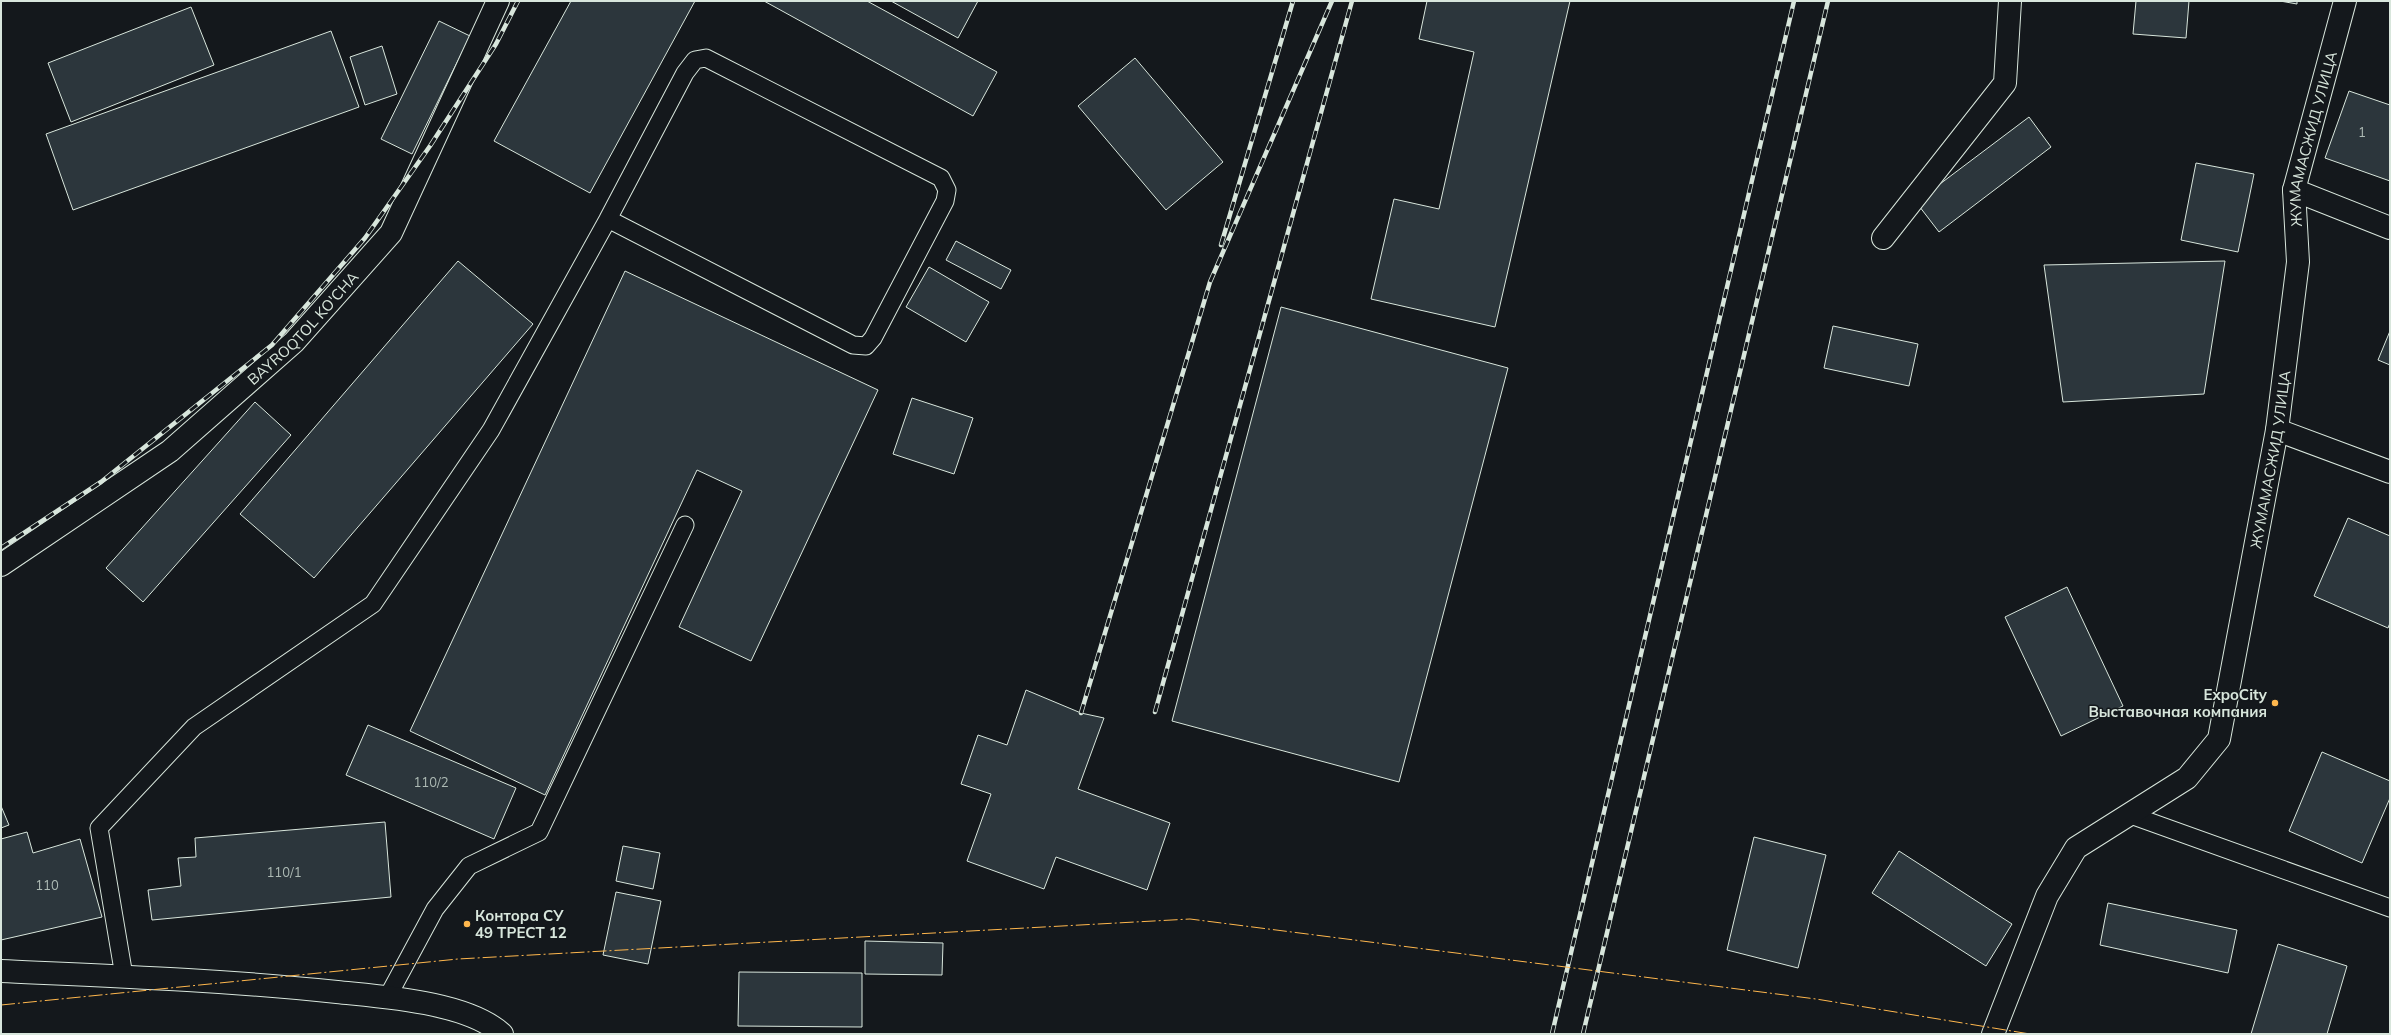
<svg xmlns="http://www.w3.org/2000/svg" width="2391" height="1035" font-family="Mulish,sans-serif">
  <rect width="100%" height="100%" fill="#14181c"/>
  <g fill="#2c363c" stroke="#d8e6dc">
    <polygon points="571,1 695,1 590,193 494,141"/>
    <polygon points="764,1 867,1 997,72 973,116"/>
    <polygon points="891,1 978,1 958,38"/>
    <polygon points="1427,1 1570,1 1495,327 1371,299 1394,199 1439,209 1474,52 1419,39"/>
    <polygon points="2136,1 2189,1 2186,38 2133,34"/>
    <polygon points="2280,1 2297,1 2297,4"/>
    <polygon points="191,7 214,65 71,122 48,63"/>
    <polygon points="439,21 470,36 412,154 381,139"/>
    <polygon points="331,31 359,107 73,210 46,134"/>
    <polygon points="382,46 397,94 365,105 350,57"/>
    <polygon points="1135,58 1223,162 1166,210 1078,106"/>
    <polygon points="2349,91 2390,105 2390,181 2325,158"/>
    <polygon points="2029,117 2051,147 1939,232 1916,202"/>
    <polygon points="2196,163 2254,174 2238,252 2181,240"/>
    <polygon points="956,241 1011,270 1001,289 946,260"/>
    <polygon points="458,261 533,324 314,578 240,514"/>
    <polygon points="2225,261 2204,394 2063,402 2044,265"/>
    <polygon points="929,267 989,302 966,342 906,307"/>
    <polygon points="625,271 878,390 751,661 679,627 742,491 697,470 545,795 410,731"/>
    <polygon points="1281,307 1508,368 1399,782 1172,721"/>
    <polygon points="1833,326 1918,344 1909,386 1824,368"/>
    <polygon points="2390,331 2390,365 2378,360"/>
    <polygon points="912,398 973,418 954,474 893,454"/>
    <polygon points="255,402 291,435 143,602 106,568"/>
    <polygon points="2348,518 2390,536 2390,623 2388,628 2314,596"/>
    <polygon points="2067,587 2123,706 2061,736 2005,617"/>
    <polygon points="1026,690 1081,713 1104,718 1078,789 1170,823 1147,890 1056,857 1044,889 967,861 991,794 961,784 978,735 1007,745"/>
    <polygon points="368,725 516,788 494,839 346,775"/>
    <polygon points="2322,752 2390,781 2390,798 2362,863 2289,831"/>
    <polygon points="1,806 9,825 1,828"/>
    <polygon points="385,822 391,897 152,920 148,890 181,886 178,858 196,857 195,838"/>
    <polygon points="27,832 33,853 80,839 102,917 1,940 1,839"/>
    <polygon points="1754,837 1826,855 1798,968 1727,950"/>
    <polygon points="623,846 660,853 653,889 616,881"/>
    <polygon points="1899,851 2012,924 1986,966 1872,893"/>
    <polygon points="616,892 661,901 648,964 603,955"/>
    <polygon points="2108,903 2237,930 2228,973 2100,945"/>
    <polygon points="865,941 943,943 942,975 865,974"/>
    <polygon points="2278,944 2347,966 2327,1034 2251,1034"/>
    <polygon points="739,972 862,973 862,1027 738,1026"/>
  </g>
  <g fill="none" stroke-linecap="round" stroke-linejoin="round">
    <g stroke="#d8e6dc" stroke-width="19">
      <g id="lane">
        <polyline points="2128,814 2390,908"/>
        <polyline points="124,976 99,828 194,727 373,604 491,430 608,219 853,345 866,346 873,338 945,201 947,190 941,178 706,58 695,60 685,73 608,219"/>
        <polyline points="387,998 435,909 469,866 539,832 685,525"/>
      </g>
    </g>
    <g stroke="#d8e6dc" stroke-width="24">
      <g id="street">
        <polyline points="2294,190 2390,228"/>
        <polyline points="1883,238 2005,83 2010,1"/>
        <polyline points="2277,430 2390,472"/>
        <path id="s1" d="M1,565L170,451L294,342L391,233L498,1"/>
        <path id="s2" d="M1993,1034L2047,896L2076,848L2187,778L2219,739L2277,430L2298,262L2294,190L2345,1"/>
      </g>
    </g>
    <g stroke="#d8e6dc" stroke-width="24">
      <path id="secondary" d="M1,971C113,976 225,980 337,992C384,997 467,1002 502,1034"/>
    </g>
    <use href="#lane" stroke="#14181c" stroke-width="17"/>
    <use href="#street" stroke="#14181c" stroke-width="22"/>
    <use href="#secondary" stroke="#14181c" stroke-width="22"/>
    <g stroke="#d8e6dc" stroke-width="4.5">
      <g id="rail">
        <polyline points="1221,245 1293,1"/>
        <polyline points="1,548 101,482 272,345 365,238 430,146 496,44 518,1"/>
        <polyline points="1155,712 1352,1"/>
        <polyline points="1081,713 1210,282 1332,1"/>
        <polyline points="1552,1034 1794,1"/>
        <polyline points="1583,1034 1828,1"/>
      </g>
    </g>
    <use href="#rail" stroke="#14181c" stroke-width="3" stroke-dasharray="9" stroke-linecap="butt"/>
    <polyline stroke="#ffb74d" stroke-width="1" stroke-dasharray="14 3 2 3" stroke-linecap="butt" points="1,1005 458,959 1190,919 1816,999 2030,1034"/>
  </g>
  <g fill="#ffb74d" stroke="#14181c" stroke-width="1.5">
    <circle cx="2275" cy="703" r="4"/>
    <circle cx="467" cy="924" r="4"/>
  </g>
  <g text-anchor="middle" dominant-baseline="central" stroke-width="3" stroke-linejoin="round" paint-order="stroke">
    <g font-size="13" fill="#adbab4">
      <text x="2362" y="132">1</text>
      <text x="431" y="782">110/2</text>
      <text x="284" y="872">110/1</text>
      <text x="47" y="885">110</text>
    </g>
    <g font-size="15" fill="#d8e6dc" stroke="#14181c">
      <text stroke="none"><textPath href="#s2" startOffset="995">ЖУМАМАСЖИД УЛИЦА</textPath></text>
      <text stroke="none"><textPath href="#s1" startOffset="385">BAYROQTOL KO'CHA</textPath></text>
      <text stroke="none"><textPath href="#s2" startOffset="670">ЖУМАМАСЖИД УЛИЦА</textPath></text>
    </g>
    <g font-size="15" font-weight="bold" fill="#d8e6dc" stroke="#14181c" text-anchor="end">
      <text x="2267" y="694">ExpoCity<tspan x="2267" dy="17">Выставочная компания</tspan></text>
      <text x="475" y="915" text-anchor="start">Контора СУ<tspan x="475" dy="17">49 ТРЕСТ 12</tspan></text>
    </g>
  </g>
  <rect width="2391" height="1035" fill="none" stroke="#d8e6dc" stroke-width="4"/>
</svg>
